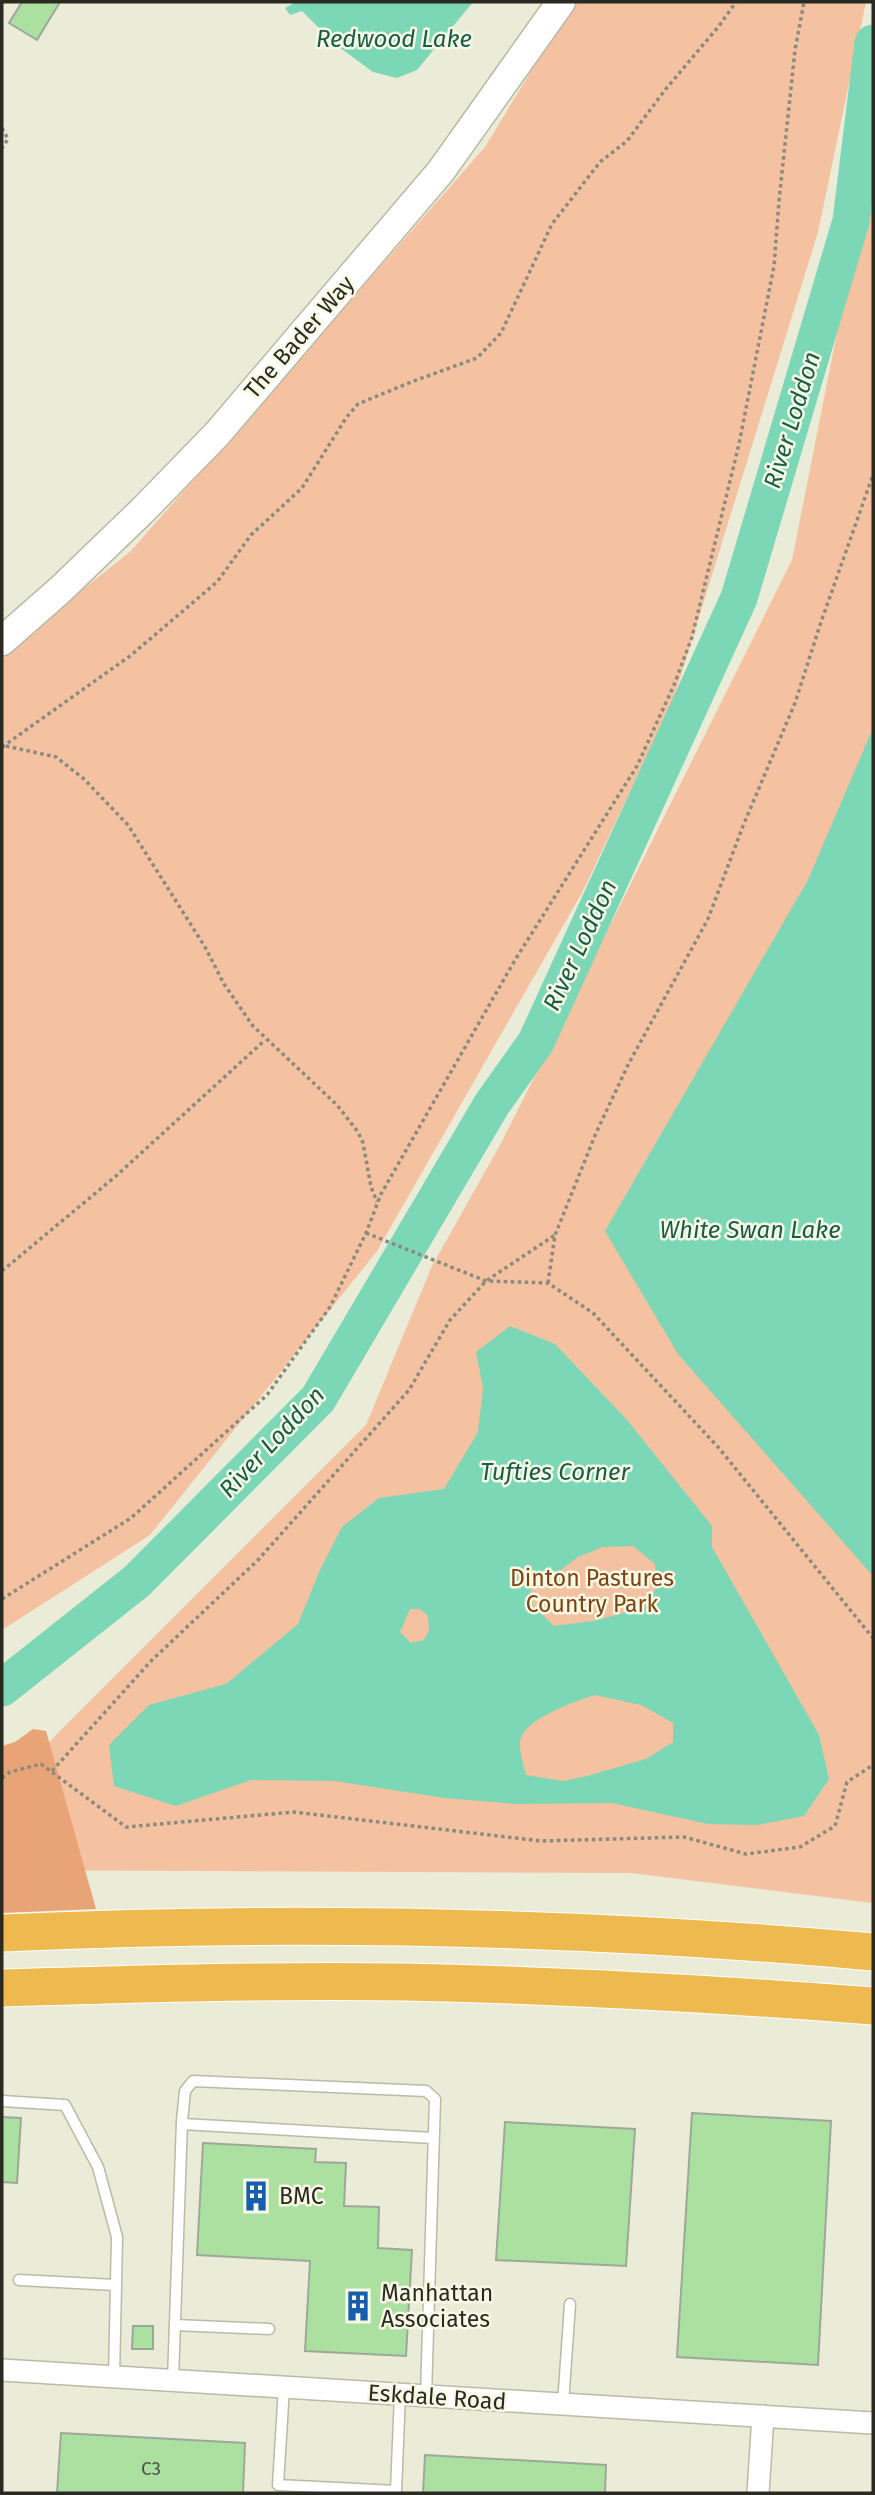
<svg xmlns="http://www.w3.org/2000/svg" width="875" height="2495" font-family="'Fira Sans',sans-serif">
  <rect width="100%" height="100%" fill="#eaecd8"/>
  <g fill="#f4c1a1">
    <polygon points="573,2 866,2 818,232 673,701 583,891 377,1251 150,1535 2,1630 2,654 131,551 485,147"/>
    <polygon points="873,151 873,1903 631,1873 2,1870 2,1789 366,1425 432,1266 500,1145 545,1056 792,560"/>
  </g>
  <polygon fill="#e8a477" points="33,1729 46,1731 96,1909 2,1913 2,1746 15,1742"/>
  <g fill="#7bd7b6" fill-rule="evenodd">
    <polygon points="296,2 473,2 417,70 397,78 373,72 335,44 302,11 290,15 285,8"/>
    <polygon points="873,728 873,1576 678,1354 605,1231 808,880"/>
    <path d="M510,1326L555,1344L627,1420L712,1526V1547L819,1735L829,1779L804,1816L757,1825L708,1824L612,1803L515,1804L445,1798L334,1781L251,1780L176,1806L114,1786L109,1745L149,1705L226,1684L298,1624L320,1570L342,1527L379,1498L444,1489L478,1432L483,1388L476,1352ZM633,1546L655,1564L656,1588L643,1608L593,1621L554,1626L533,1606L530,1585L561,1570L578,1557L603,1547ZM410,1609H420L428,1616L429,1630L424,1640L411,1643L400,1632ZM595,1695L641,1705L673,1723V1742L646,1759L587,1776L563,1781L526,1775C524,1765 517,1747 521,1738C528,1718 575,1701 595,1695Z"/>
  </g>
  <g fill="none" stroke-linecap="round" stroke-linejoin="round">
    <polyline stroke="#7bd7b6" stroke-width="37" points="2,1688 137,1581 318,1399 492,1104 536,1042 739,598 851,221 873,43"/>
  </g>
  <g fill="#ace0a1" stroke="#9ca999" stroke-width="2">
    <polygon points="22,2 60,2 37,40 9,23"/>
    <polygon points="692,2113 831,2121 818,2365 677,2357"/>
    <polygon points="2,2117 21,2118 17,2183 2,2182"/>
    <polygon points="505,2122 635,2129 626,2266 496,2260"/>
    <polygon points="203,2143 316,2149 315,2162 346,2163 344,2206 379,2207 378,2248 412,2250 406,2356 305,2351 310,2261 197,2255"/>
    <polygon points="133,2326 153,2326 153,2349 132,2349"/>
    <polygon points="61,2433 245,2443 243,2493 57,2493"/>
    <polygon points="425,2455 606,2465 605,2493 423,2493"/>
  </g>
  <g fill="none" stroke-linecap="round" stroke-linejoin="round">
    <g stroke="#b9bba7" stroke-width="13">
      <g id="lane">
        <polyline points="2,2101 65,2105 98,2167 117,2237 114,2377"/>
        <polyline points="182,2124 433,2138"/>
        <polyline points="19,2280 115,2285"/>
        <polyline points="175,2325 269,2329"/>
        <polyline points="173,2380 182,2121 185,2091 193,2081 426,2091 435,2099 426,2396"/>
        <polyline points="284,2387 278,2485 396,2491 400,2394"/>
        <polyline points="563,2404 570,2304"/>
      </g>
    </g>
    <g stroke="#b9bba7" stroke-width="24">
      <g id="street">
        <polyline points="2,2370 873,2423"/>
        <polyline points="758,2493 763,2416"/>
      </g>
    </g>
    <g stroke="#b9bba7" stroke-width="31">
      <polyline id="secondary" points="2,641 60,590 142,511 217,434 441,171 561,2"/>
    </g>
    <g stroke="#fff" stroke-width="39">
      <g id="highway">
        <path d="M2,1933C292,1920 584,1926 873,1952"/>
        <path d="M2,1988C136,1984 270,1980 403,1982C560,1985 717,1994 873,2006"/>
      </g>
    </g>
    <g stroke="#8a8b7d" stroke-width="3.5" stroke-dasharray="3.5 3.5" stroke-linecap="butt">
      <polyline points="2,128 8,139 2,148"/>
      <polyline points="6,746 56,757 84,779 128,825 205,947 224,984 253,1026 337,1105 358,1132 363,1143 371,1187 377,1202"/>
      <polyline points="2,747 130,656 217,582 251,535 302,488 346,418 358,404 411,382 477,358 501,333 552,224 600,162 627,141 665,90 719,26 736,2"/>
      <polyline points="366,1233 486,1281 548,1283 593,1313 718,1447 873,1638"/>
      <polyline points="2,1271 116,1176 265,1040"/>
      <polyline points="548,1283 555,1235 596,1133 629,1063 708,919 743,826 795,703 821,622 873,475"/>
      <polyline points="2,1599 131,1518 267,1395 330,1307 366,1233 381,1194 515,960 637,766 674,685 692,637 739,444 774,266 779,201 795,50 804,2"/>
      <polyline points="52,1771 151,1661 258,1560 409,1390 450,1320 486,1281 555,1235"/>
      <polyline points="2,1778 10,1772 41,1764 126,1827 294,1812 541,1841 684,1837 746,1854 800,1847 835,1826 847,1782 873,1765"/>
    </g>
    <use href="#lane" stroke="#fff" stroke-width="10"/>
    <use href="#street" stroke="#fff" stroke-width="21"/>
    <use href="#secondary" stroke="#fff" stroke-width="28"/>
    <use href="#highway" stroke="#eeb94e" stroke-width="37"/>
  </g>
  <defs>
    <g id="building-bare" transform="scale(2.415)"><path d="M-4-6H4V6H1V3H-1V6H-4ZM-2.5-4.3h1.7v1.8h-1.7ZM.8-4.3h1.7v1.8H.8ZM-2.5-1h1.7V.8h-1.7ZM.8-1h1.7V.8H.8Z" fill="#165fae" stroke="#f7f9e5" stroke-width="2.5" paint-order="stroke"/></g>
  </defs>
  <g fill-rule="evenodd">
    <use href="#building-bare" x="256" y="2196"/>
    <use href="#building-bare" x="358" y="2306"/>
  </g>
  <g text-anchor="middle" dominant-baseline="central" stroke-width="5" stroke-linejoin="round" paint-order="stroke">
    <g font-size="19" fill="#4a5842">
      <text x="151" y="2468">C3</text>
    </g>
    <g font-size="23" fill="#2a2a23" stroke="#f7f9e5">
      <text transform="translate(299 337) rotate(-49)">The Bader Way</text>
      <text transform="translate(437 2397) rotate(4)">Eskdale Road</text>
    </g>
    <g font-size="23" fill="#80420f" stroke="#f7f9e5">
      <text x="592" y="1578">Dinton Pastures<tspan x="592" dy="26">Country Park</tspan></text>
    </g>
    <g font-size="23" fill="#2a2a23" stroke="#f7f9e5" text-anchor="start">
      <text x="279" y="2196">BMC</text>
      <text x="381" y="2293">Manhattan<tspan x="381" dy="26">Associates</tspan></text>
    </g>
    <g font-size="24" font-style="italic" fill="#165e49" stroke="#f7f9e5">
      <text x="394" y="39">Redwood Lake</text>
      <text transform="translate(792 420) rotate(-73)">River Loddon</text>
      <text transform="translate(580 945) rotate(-65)">River Loddon</text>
      <text x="750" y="1230">White Swan Lake</text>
      <text transform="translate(272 1442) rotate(-47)">River Loddon</text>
      <text x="555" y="1472">Tufties Corner</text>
    </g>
  </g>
  <rect width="875" height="2495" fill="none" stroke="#2a2a23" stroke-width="7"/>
</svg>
